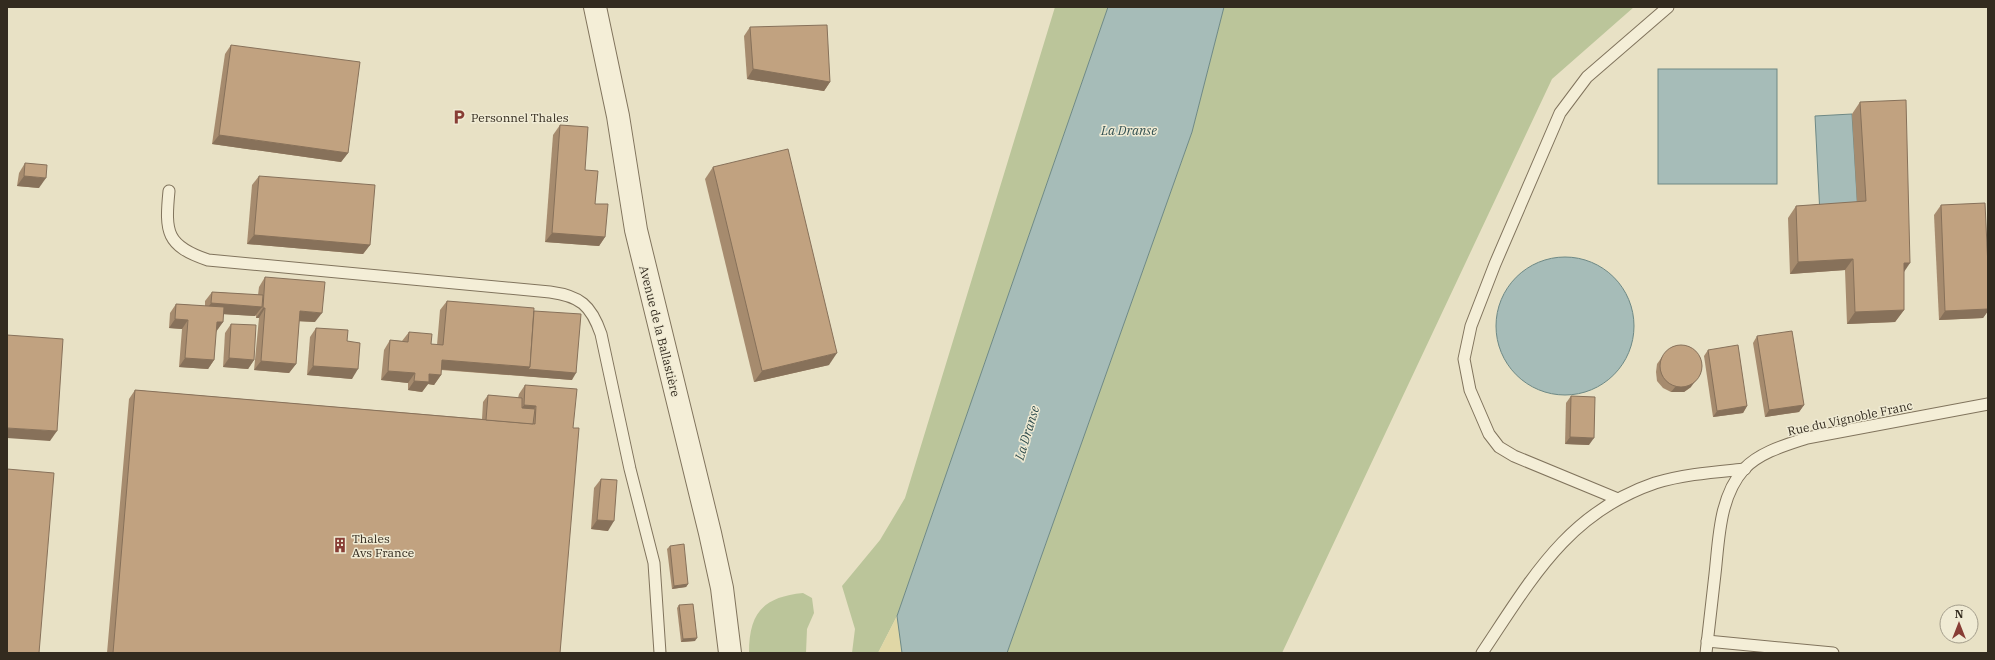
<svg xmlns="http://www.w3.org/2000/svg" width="1995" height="660" font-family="'IBM Plex Serif',serif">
  <rect width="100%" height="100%" fill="#e8e1c5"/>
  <g fill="#bbc59a">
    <polygon points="1055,7 1108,7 897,616 878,653 852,653 855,629 842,586 880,540 905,498"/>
    <polygon points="1224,7 1634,7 1552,79 1282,653 1007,653 1192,132"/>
    <path d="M803,593L812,598L814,613L807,629L806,653H749C749,612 764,597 803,593Z"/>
  </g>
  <polygon fill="#e0d7a6" points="897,616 902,653 878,653"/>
  <g fill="#a6bcb8" stroke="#6e8985">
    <polygon points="1108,7 1224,7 1192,132 1007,653 902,653 897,616"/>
    <rect x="1658" y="69" width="119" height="115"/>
    <polygon points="1852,114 1858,213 1820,215 1815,116"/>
    <circle cx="1565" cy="326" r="69"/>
  </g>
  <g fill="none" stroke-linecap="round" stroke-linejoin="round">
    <g stroke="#81745d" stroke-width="13">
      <g id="lane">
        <path d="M169,191C165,232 166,246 208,260L550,292C580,296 591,305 601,334L630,469L654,563L660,653"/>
        <polyline points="1618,499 1514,456 1499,447 1489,434 1470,390 1464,359 1471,326 1495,264 1560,113 1587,77 1668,7"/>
        <polyline points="1707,641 1833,653"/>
        <path d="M1482,653C1531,580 1567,513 1655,483C1684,474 1715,472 1745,469"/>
        <path d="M1706,653C1709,627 1712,600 1715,574C1719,539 1719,497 1744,469C1760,452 1786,445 1807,438L1988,404"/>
      </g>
    </g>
    <g stroke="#81745d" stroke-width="24">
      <polyline id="street" points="595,7 618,116 636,230 710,533 722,588 730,653"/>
    </g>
    <use href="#lane" stroke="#f4eed7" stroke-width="11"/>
    <use href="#street" stroke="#f4eed7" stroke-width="22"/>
  </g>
  <g fill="#a68b6e">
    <polygon points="750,27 830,82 824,91 747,79 744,36"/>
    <polygon points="231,45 348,153 341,162 212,144 225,54"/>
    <polygon points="1860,102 1904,273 1904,310 1895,322 1847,324 1845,270 1790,274 1788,218 1796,206 1857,202 1852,114"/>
    <polygon points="560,125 585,170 605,237 599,246 545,242 553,135"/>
    <polygon points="25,163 39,188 17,186 19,173"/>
    <polygon points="713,167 829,365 754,382 705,179"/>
    <polygon points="259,176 370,245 363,254 247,244 252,185"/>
    <polygon points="1941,205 1988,267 1988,311 1983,318 1939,320 1934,215"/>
    <polygon points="265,277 315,322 299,321 296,364 289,373 254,370 259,318 256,318 256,315 255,316 223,314 223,322 216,331 214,360 208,369 179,367 182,329 169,328 170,313 176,304 205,306 205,301 212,292 258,295 259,287"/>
    <polygon points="447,301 534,311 572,380 441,370 441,375 434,385 428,384 422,392 408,390 408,383 381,380 384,350 390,340 402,341 409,332 431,344 437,345 440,310"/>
    <polygon points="231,324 254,360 248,369 223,367 225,333"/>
    <polygon points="316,328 347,341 352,379 307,375 310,337"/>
    <polygon points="1757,336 1804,405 1799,412 1765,417 1753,343"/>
    <polygon points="1708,350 1747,406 1743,413 1713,417 1704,356"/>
    <polygon points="1662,357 1691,387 1684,392 1671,392 1663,388 1657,381 1656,372 1657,364"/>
    <polygon points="525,385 573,428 560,653 107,653 129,399 135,390 482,419 483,402 488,395 518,398 519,394"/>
    <polygon points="1571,396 1589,445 1565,444 1566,403"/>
    <polygon points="601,479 608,531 591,529 594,488"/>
    <polygon points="670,546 688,584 686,587 672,589 667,549"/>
    <polygon points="679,605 695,641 681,642 677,608"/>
  </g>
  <g fill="#87715a">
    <polygon points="753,69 830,82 824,91 747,79"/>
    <polygon points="219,135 348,153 341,162 212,144"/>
    <polygon points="24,176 46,178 39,188 17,186"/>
    <polygon points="552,233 605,237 599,246 545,242"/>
    <polygon points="254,235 370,245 363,254 247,244"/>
    <polygon points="1853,259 1845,270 1790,274 1798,262"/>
    <polygon points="1904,263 1910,263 1902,275"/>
    <polygon points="211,303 262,307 255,316 204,313"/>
    <polygon points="263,308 265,308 259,318 256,318"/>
    <polygon points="1988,309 1988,311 1983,318 1939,320 1945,311"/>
    <polygon points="1904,310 1895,322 1847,324 1855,312"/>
    <polygon points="300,311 322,313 315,322 294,321"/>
    <polygon points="175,319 188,320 182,329 169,328"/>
    <polygon points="217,322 223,322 216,332"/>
    <polygon points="837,353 829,365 754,382 762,371"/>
    <polygon points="185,358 214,360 208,369 179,367"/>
    <polygon points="229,358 254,360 248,369 223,367"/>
    <polygon points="442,360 530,367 576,373 572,380 436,369"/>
    <polygon points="261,361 296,364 289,373 254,370"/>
    <polygon points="313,366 358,369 352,379 307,375"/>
    <polygon points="388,371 415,373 408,383 381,380"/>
    <polygon points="429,374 441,375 434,385 428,384 422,392 408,390 414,381"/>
    <polygon points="1696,380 1691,387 1684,392 1671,392 1676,386"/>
    <polygon points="524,405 536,406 530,415 517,414"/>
    <polygon points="1804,405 1799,412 1765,417 1769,410"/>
    <polygon points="1747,406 1743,413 1713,417 1717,411"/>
    <polygon points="7,428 57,431 50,441 7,438"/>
    <polygon points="1570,437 1594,438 1589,445 1565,444"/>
    <polygon points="597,520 614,521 608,531 591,529"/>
    <polygon points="688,584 686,587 672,589 674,586"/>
    <polygon points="697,638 695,641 681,642 683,639"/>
  </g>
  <g fill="#c1a280" stroke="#87715a">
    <polygon points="827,25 830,82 753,69 750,27"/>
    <polygon points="231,45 360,62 348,153 219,135"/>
    <polygon points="1906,100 1910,263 1904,263 1904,310 1855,312 1853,259 1798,262 1796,206 1866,201 1860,102"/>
    <polygon points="560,125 588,127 585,170 598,171 595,204 608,204 605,237 552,233"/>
    <polygon points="788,149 837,353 762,371 713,167"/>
    <polygon points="25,163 47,165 46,178 24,176"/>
    <polygon points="259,176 375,185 370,245 254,235"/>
    <polygon points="1985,203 1988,267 1988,309 1945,311 1941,205"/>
    <polygon points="265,277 325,282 322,313 300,311 296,364 261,361 265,308 263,308"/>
    <polygon points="212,292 263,295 262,307 211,303"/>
    <polygon points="447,301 534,308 530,367 442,360 441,375 429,374 429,382 414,381 415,373 388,371 390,340 408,342 409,332 432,334 431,344 443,345"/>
    <polygon points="176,304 224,307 223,322 217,322 214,360 185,358 188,320 175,319"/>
    <polygon points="534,311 581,314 576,373 528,369 530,367"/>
    <polygon points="231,324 256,325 254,360 229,358"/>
    <polygon points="316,328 348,330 347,341 360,343 358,369 313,366"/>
    <polygon points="1792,331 1804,405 1769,410 1757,336"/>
    <polygon points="7,335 63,339 57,431 7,428"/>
    <polygon points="1738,345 1747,406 1717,411 1708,350"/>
    <circle cx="1681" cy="366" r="21"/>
    <polygon points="525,385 577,389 573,428 579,428 560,653 113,653 135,390 535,424 536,406 524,405"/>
    <polygon points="488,395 522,398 522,408 535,409 533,424 486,420"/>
    <polygon points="1571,396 1595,397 1594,438 1570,437"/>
    <polygon points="7,469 54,473 39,653 7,653"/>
    <polygon points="601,479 617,480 614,521 597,520"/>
    <polygon points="684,544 688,584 674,586 670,546"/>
    <polygon points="693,604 697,638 683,639 679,605"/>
  </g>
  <defs>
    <g id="parking-bare" transform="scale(1.2)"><path d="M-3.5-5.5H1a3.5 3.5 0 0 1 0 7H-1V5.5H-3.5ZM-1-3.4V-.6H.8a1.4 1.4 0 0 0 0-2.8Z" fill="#883d35" stroke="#f0ebd4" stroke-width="2.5" paint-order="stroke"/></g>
    <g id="building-bare" transform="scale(1.2)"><path d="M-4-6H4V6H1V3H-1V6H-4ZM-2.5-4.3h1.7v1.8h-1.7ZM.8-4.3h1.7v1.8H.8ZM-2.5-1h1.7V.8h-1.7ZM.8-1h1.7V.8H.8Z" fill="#883d35" stroke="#f0ebd4" stroke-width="2.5" paint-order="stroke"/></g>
  </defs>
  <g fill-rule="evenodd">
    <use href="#parking-bare" x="459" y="117"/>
    <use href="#building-bare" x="340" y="545"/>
  </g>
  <g text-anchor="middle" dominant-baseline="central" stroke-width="3" stroke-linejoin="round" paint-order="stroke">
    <g font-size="12" fill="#332b1f" stroke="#f0ebd4" text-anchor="start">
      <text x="471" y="117">Personnel Thales</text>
      <text x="352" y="538">Thales<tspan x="352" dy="14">Avs France</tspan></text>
    </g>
    <g font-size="12" fill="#332b1f" stroke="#f0ebd4">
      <text transform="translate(660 331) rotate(76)">Avenue de la Ballastière</text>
      <text transform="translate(1850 418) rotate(-12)">Rue du Vignoble Franc</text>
    </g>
    <g font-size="13" font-style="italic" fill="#314f50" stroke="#f0ebd4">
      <text x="1129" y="130">La Dranse</text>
      <text transform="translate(1027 433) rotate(-73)">La Dranse</text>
    </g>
  </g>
  <rect width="1995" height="660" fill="none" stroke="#332b1f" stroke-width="16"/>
  <g transform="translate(1959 624)"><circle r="19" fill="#f0ebd4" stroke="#a49e8c"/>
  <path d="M0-3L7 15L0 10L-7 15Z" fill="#883d35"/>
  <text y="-6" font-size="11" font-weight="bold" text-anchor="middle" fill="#332b1f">N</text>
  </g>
</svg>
